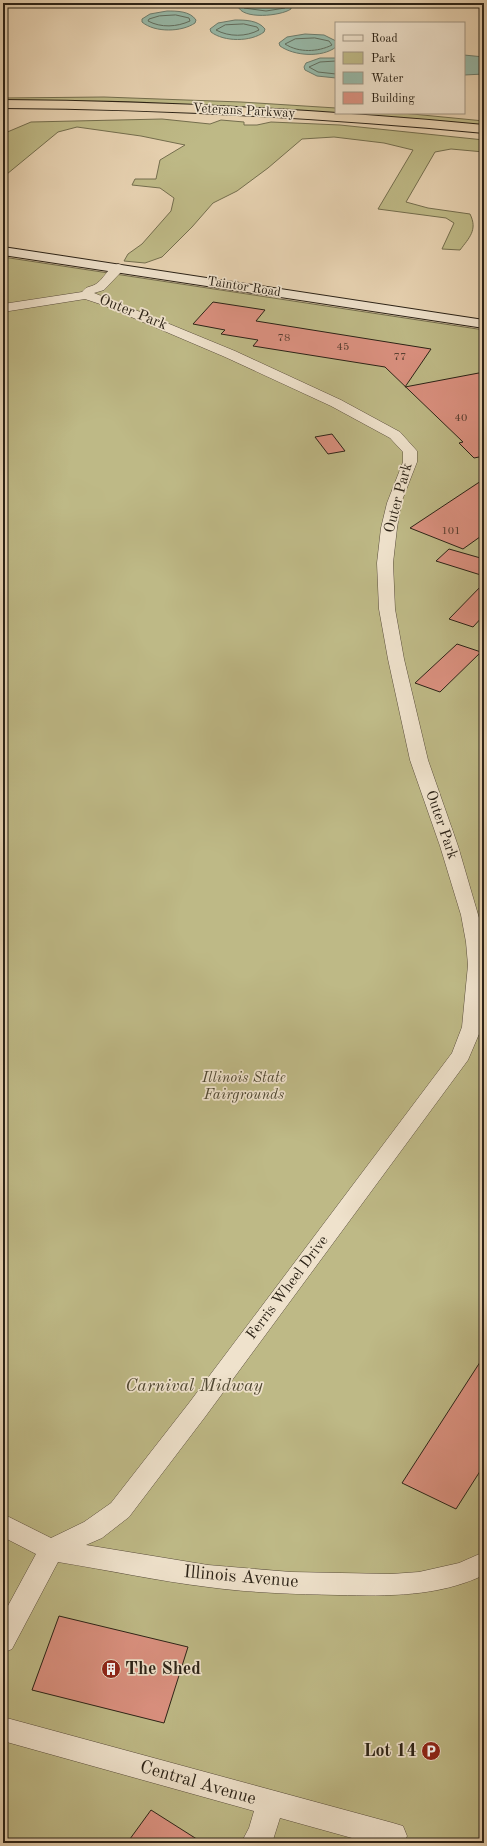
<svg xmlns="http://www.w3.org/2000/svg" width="487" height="1846" font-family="'Old Standard TT',serif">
  <rect width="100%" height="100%" fill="#e7d2b1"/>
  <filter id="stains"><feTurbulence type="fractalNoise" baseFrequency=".005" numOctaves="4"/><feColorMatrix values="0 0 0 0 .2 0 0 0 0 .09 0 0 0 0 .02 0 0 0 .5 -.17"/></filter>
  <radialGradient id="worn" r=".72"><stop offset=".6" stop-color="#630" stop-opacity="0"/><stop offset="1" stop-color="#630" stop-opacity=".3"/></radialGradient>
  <g fill="#beb986" stroke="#746e4e">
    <polygon points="104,97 241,102 336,108 336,113 402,113 484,121 484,126 3,101 3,98"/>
    <path d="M162,119L210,124L221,120L244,122V125H257L271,122L340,125L484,140V152L451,149L435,152L406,202L428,208L470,214C478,230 469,238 460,250L442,249L454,223L446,218L378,209L413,150L384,143L334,137L302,139L268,168L237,191L213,203L192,227L162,257L145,263L124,261L128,254L142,244L171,211L174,198L160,188L132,185L135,179H156L160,160L185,145L141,136L77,127L58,132L7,174H3V138L5,133L31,122Z"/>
    <polygon points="3,257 484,330 484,1843 3,1843"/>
  </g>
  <g fill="#97b8a7" stroke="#6c7c6d">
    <path d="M240,3H289L291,6V9C281,16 242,20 238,6Z"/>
    <path d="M167,11C177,11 190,11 196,20L195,23C182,32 155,33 142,22V19L150,14Z"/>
    <path d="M235,20C245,20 258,20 265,29L264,32C251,42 224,42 211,32L210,29L218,23Z"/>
    <path d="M305,34L324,35L336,41V47C322,58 294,56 280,46L279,43L287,37Z"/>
    <polygon points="464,55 484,57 484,74 464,75"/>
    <polygon points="320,58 336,58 336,78 317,76 305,70 304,67 306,63"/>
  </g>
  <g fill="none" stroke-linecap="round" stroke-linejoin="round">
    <g stroke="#616d5e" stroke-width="1">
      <polyline points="242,3 244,8 266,11 285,8 286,3"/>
      <path d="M176,15L189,18L190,21C177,27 161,28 148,21L149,19L159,16Z"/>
      <path d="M244,24L257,27L259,30C246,37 229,37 216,30L225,25Z"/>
      <path d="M315,38L329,41L332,45C318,52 299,53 285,44L295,39Z"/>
      <polyline points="336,61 320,62 309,67 318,72 336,74"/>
    </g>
  </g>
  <g fill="#db9180" stroke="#2b2216">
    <polygon points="213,302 265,310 256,321 431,349 405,387 484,372 484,456 474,458 459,443 463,442 385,367 253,346 258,340 221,334 225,330 193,324"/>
    <polygon points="332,434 345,451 328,454 315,437"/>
    <polygon points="484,479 484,534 463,549 410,528"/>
    <polygon points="449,549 484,559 484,576 436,561"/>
    <polygon points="484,583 484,615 473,627 449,619"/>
    <polygon points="457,644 481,652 440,692 415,683"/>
    <polygon points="484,1356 484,1465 456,1509 402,1483"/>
    <polygon points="59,1616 188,1647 164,1723 32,1690"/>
    <polygon points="151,1810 203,1843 127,1843"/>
  </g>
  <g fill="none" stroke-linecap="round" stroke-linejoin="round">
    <g stroke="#5a4e3d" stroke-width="1">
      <g id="minor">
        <path d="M118,264L122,265L124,268L122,271L104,290L94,293L235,351L341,400L400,432L417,451V462L401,503L397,528L393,563L395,609L404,659L428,760L458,846L484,935V1005L482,1027L468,1060L205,1417L129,1517L102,1538L86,1545L208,1565L291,1572L391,1574L419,1572L459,1563L484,1552V1575C438,1597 388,1596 338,1595C295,1594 251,1593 208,1587C158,1581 108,1570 58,1562L12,1649L3,1653V1615L36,1554L3,1537V1514L51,1538L84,1522L111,1503L189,1403L452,1053L462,1027L468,965L466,942L461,915L440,846L410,760L388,659L379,609L377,563L381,528L387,503L403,462V452L390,438L331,406L225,357L103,305L85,299L3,312V304L82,292C88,285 89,288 96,284C104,279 108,267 118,264Z"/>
        <polygon points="3,1717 393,1823 403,1826 407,1836 404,1843 370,1843 280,1818 272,1843 241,1843 249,1828 254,1811 3,1741"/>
      </g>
    </g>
    <g stroke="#2b2216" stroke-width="2">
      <polygon id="secondary" points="3,247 484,320 484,328 3,255"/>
    </g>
    <g stroke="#2b2216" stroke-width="2">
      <path id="trunk" d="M3,100C164,101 324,110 484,125V133C324,118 164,109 3,108Z"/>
    </g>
    <use href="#minor" fill="#efe2cc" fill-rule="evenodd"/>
    <use href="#secondary" fill="#efe2cc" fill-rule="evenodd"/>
    <use href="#trunk" fill="#e7d2b1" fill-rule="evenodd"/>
  </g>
  <defs>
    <g id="building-disc" transform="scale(1)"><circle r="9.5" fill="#8f2418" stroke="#efe2cc"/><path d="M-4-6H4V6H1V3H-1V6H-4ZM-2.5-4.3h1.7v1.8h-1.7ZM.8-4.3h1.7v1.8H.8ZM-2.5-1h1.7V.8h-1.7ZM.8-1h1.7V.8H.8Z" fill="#fff"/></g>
    <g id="parking-disc" transform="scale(1)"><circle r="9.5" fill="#8f2418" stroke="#efe2cc"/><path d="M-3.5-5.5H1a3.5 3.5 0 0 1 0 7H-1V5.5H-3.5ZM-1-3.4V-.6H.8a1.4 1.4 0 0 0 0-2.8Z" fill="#fff"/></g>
  </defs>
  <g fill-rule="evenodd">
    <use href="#building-disc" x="111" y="1669"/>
    <use href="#parking-disc" x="431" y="1751"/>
  </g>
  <g text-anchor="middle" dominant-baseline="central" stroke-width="3.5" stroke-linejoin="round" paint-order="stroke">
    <g font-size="11" fill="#573e30">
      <text x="284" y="338">78</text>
      <text x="343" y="347">45</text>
      <text x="400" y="357">77</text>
      <text x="461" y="418">40</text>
      <text x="451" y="531">101</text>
    </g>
    <g font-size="13" fill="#2b2216" stroke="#efe2cc">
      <text transform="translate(244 111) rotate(3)">Veterans Parkway</text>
      <text transform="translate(244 287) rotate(9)">Taintor Road</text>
    </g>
    <g font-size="15" fill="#2b2216" stroke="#efe2cc">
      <text transform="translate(133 313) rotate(22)">Outer Park</text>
      <text transform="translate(399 498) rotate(-75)">Outer Park</text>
      <text transform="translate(441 825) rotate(71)">Outer Park</text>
      <text transform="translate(288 1288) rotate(-53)">Ferris Wheel Drive</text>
    </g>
    <g font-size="15" font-style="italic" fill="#504832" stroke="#efe2cc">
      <text x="244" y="1078">Illinois State<tspan x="244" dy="17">Fairgrounds</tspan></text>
    </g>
    <g font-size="18" font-style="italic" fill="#504832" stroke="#efe2cc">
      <text x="194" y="1386">Carnival Midway</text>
    </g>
    <g font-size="18" fill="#2b2216" stroke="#efe2cc">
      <text transform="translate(241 1577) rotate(5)">Illinois Avenue</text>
      <text transform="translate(198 1783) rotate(16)">Central Avenue</text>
    </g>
    <g font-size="18" font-weight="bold" fill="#2b2216" stroke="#efe2cc" text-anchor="start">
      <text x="125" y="1669">The Shed</text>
      <text x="417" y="1751" text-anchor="end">Lot 14</text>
    </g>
  </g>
  <rect width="487" height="1846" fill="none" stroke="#e7d2b1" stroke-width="16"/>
  <rect x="4" y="4" width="479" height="1838" fill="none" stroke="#2b2216" stroke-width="2"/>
  <rect x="8" y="8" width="471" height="1830" fill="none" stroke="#2b2216"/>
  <rect x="335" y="22" width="130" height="92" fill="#efe2cc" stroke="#a19583"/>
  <rect x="343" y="35" width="20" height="6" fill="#efe2cc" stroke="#a19583"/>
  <text x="371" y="42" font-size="12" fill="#2b2216">Road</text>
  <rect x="343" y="52" width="20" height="12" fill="#beb986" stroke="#a19583"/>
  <text x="371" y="62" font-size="12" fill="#2b2216">Park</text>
  <rect x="343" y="72" width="20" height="12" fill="#97b8a7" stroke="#a19583"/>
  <text x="371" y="82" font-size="12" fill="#2b2216">Water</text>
  <rect x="343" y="92" width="20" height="12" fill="#db9180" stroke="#a19583"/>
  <text x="371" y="102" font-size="12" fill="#2b2216">Building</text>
  <rect width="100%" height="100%" filter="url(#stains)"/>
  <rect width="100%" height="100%" fill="url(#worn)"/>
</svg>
